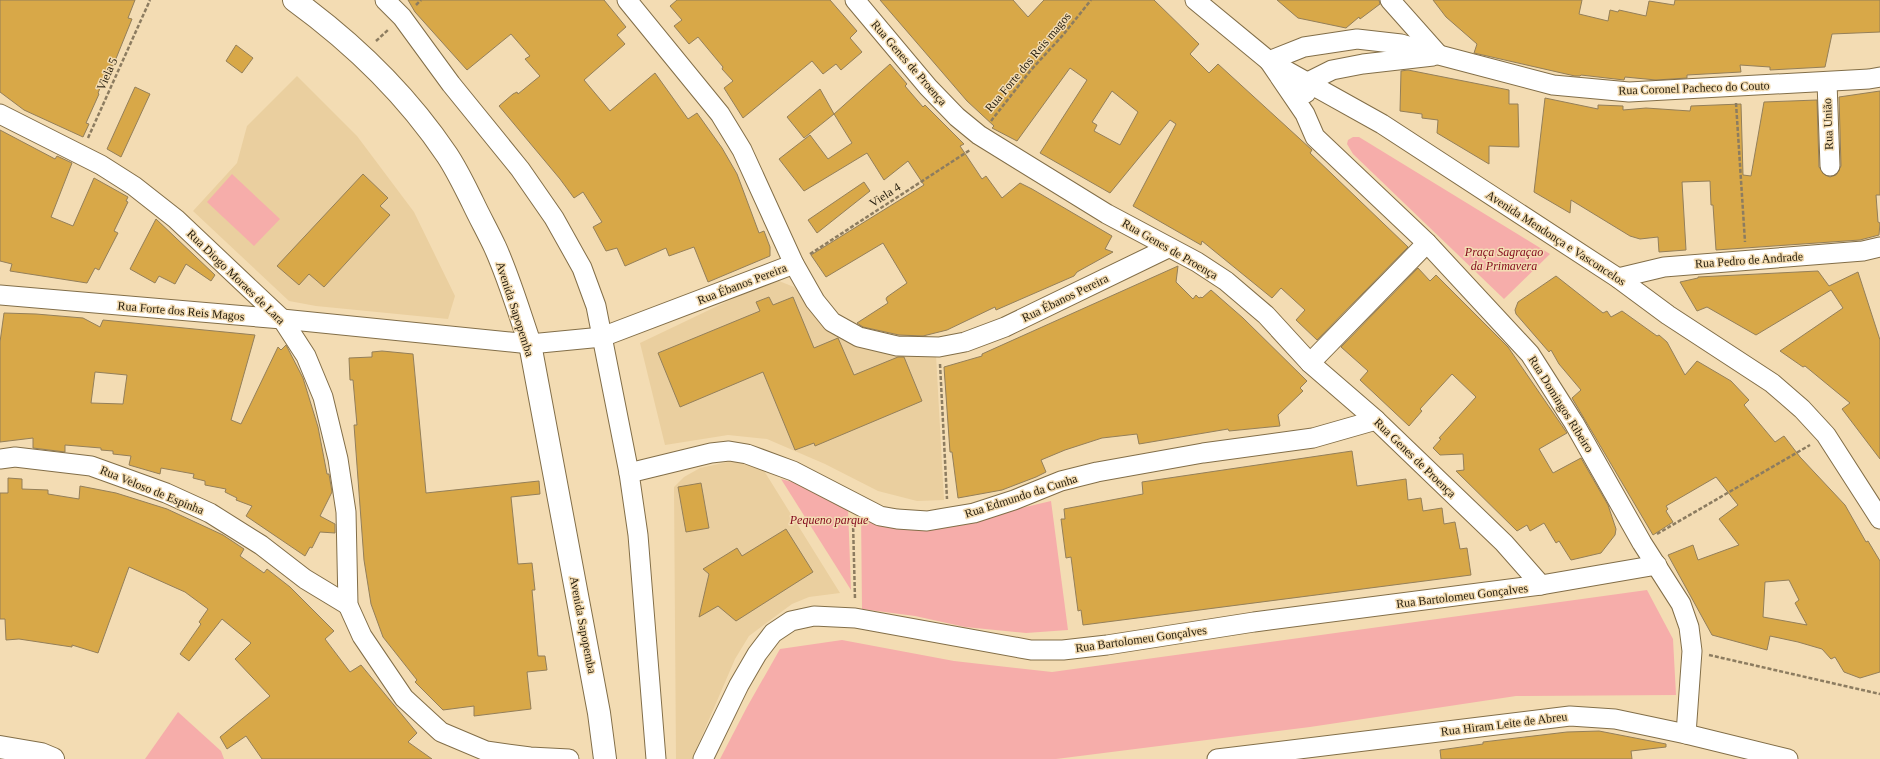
<svg xmlns="http://www.w3.org/2000/svg" width="1880" height="759" font-family="Georgia,serif">
  <rect width="100%" height="100%" fill="#f3dcb3"/>
  <g fill="#eacf9f">
    <polygon points="297,76 357,136 414,212 455,296 448,319 316,306 289,301 193,211 237,163 247,126"/>
    <polygon points="774,279 794,287 825,324 936,355 944,500 917,501 878,491 825,464 767,439 728,435 665,445 640,343"/>
    <polygon points="737,460 761,466 840,593 809,597 792,604 749,636 735,659 692,759 676,759 674,487 684,477 700,468"/>
  </g>
  <g fill="#f6adaa">
    <polygon points="1353,137 1359,137 1550,254 1504,299 1353,154 1347,144 1348,140"/>
    <polygon points="232,174 280,219 254,246 207,202"/>
    <polygon points="781,479 796,483 848,508 851,590"/>
    <polygon points="1051,501 1068,630 1026,633 965,627 915,616 862,609 861,512 966,521"/>
    <polygon points="1647,590 1673,639 1676,695 1516,696 1310,727 1056,759 720,759 747,707 780,649 842,640 954,661 1052,672"/>
    <polygon points="178,712 221,751 224,759 145,759"/>
  </g>
  <g fill="#d8a848" stroke="#947f59" fill-rule="evenodd">
    <polygon points="0,0 135,0 128,18 132,19 113,66 110,65 98,93 99,94 86,123 89,124 83,137 24,110 0,92"/>
    <polygon points="408,0 604,0 626,27 617,35 625,44 584,80 610,111 655,73 688,119 697,113 722,148 737,174 759,233 764,231 770,247 770,256 708,282 694,247 669,256 666,248 625,266 617,248 606,251 593,227 602,222 583,192 574,198 560,179 499,106 513,94 517,92 518,94 540,76 525,59 530,56 511,34 467,70 415,12"/>
    <polygon points="677,0 830,0 857,31 850,38 862,52 841,70 836,64 823,74 812,61 743,118 724,88 733,81 722,69 723,67 698,37 689,44 674,26 682,20 670,6"/>
    <path d="M880,0H1013L1028,17L1044,0H1154L1199,44L1190,54L1209,73L1218,64L1312,150L1310,153L1408,247L1317,340L1296,320L1305,310L1281,288L1272,298L1202,241L1201,245L1133,206L1176,124L1170,120L1110,193L1040,153L1087,80L1070,68L1017,141L992,128L994,126L967,101ZM1112,91L1138,112L1120,145L1094,131L1097,125L1092,122Z"/>
    <polygon points="1277,0 1379,0 1380,4 1360,19 1359,17 1346,28 1298,18"/>
    <polygon points="1433,0 1582,0 1579,14 1608,21 1610,10 1618,12 1619,10 1646,16 1649,1 1674,5 1675,0 1880,0 1880,32 1832,34 1825,67 1770,70 1770,67 1740,65 1741,72 1687,75 1687,78 1656,80 1625,77 1624,80 1581,75 1580,76 1575,76 1474,53 1477,44 1446,17"/>
    <polygon points="236,45 253,58 242,73 226,61"/>
    <polygon points="890,64 907,84 905,86 923,107 925,105 964,144 960,146 982,179 986,176 1002,198 1020,183 1032,189 1112,236 1105,249 1113,252 1077,272 1074,276 996,310 995,307 947,330 923,336 899,335 863,327 857,323 888,303 886,299 887,297 907,283 883,243 826,277 811,255 924,185 908,161 884,180 867,153 804,191 779,159 810,135 828,159 852,143 834,114"/>
    <polygon points="1408,70 1509,90 1509,104 1518,104 1519,147 1489,146 1489,164 1437,133 1438,120 1422,118 1422,114 1400,111 1401,71"/>
    <polygon points="135,87 150,94 121,157 107,149"/>
    <polygon points="820,89 834,114 804,138 787,117"/>
    <polygon points="1880,91 1880,195 1876,195 1878,222 1880,223 1879,235 1860,240 1716,250 1713,205 1711,205 1710,181 1682,182 1686,250 1659,252 1658,237 1640,239 1630,236 1571,200 1570,213 1534,192 1545,98 1598,109 1598,105 1623,106 1623,110 1646,108 1690,111 1691,106 1741,104 1743,175 1751,176 1764,102 1817,100 1819,167 1825,175 1830,177 1836,175 1841,166 1839,97"/>
    <polygon points="0,130 55,159 57,156 72,163 51,217 73,226 94,178 128,197 126,201 128,202 114,231 118,233 99,270 95,268 87,283 10,271 12,264 0,261"/>
    <polygon points="363,174 388,198 380,206 390,215 324,287 309,274 299,285 277,266"/>
    <polygon points="864,182 870,191 817,233 808,220"/>
    <polygon points="156,219 215,275 211,281 186,264 175,284 159,276 155,283 130,269"/>
    <polygon points="1178,266 1176,282 1193,299 1196,295 1199,298 1201,297 1202,298 1211,290 1243,318 1307,381 1300,388 1303,391 1278,415 1280,426 1229,431 1228,429 1139,444 1137,434 1102,438 1065,450 1041,460 1046,472 1036,477 1002,490 958,498 952,452 950,452 944,367 982,356 982,354"/>
    <polygon points="1418,268 1430,281 1436,275 1508,347 1567,433 1539,449 1553,473 1581,458 1608,505 1616,529 1615,535 1601,553 1571,560 1559,541 1556,543 1544,523 1530,531 1527,525 1517,531 1456,471 1464,470 1463,454 1440,455 1433,448 1441,439 1439,438 1476,397 1452,374 1420,409 1422,411 1409,426 1360,380 1368,371 1341,347"/>
    <polygon points="1818,271 1829,286 1858,272 1880,340 1880,459 1842,409 1850,403 1805,366 1803,367 1780,351 1843,308 1831,290 1756,335 1707,307 1697,311 1680,282 1698,278 1698,277"/>
    <path d="M1556,276L1603,313L1607,311L1611,317L1622,311L1657,336L1659,335L1667,342L1685,375L1697,361L1731,381L1749,400L1744,405L1775,442L1784,436L1800,457L1845,505L1866,542L1868,541L1880,561V672L1860,678L1844,672L1835,657L1831,659L1822,649L1798,642L1770,636L1767,650L1712,635L1668,555L1693,545L1698,560L1739,545L1719,519L1738,505L1716,477L1666,506L1668,509L1666,511L1673,522L1653,535L1572,398L1581,390L1559,364L1551,350L1549,352L1516,314L1515,310L1518,302ZM1789,580L1799,600L1795,603L1807,625L1763,617L1765,582Z"/>
    <polygon points="769,297 773,305 793,297 814,348 838,338 854,375 898,357 904,357 922,401 815,446 814,443 795,450 763,372 680,407 658,353 760,311 756,302"/>
    <path d="M4,313L36,314L83,318L100,327L103,320L255,335L231,420L241,424L278,347L281,350L286,345L303,378L318,427L327,474H329L332,492L320,516L335,524V533L320,532L312,548L310,547L305,556L246,516L252,506L236,500L237,498L225,492L226,489L205,485V481L193,478L194,474L161,468L160,474L129,465L131,456L113,454V451L101,450V448L65,445V452L33,448V438L0,442V342ZM95,372L127,375L123,404L91,403Z"/>
    <polygon points="382,351 413,354 426,493 539,481 540,494 511,497 518,564 532,563 535,590 532,590 538,656 545,656 547,670 527,672 531,709 474,716 474,706 443,710 415,682 417,680 383,637 371,604 364,560 354,425 357,425 353,380 350,380 349,358 372,357 372,352"/>
    <polygon points="1352,451 1357,486 1406,479 1408,500 1421,498 1423,511 1442,508 1444,524 1455,522 1460,549 1467,548 1471,575 1083,625 1081,610 1078,611 1071,557 1066,558 1061,519 1065,519 1064,509 1143,494 1142,482"/>
    <polygon points="8,478 22,479 22,489 48,490 48,494 79,499 80,486 116,493 167,509 223,535 244,549 240,556 264,573 267,569 290,587 334,631 325,639 350,672 361,665 417,733 408,742 432,759 262,759 246,736 227,749 220,737 270,696 235,659 251,643 222,619 189,661 180,654 201,624 199,622 208,609 185,592 129,567 98,653 72,645 72,647 19,639 6,640 5,619 0,619 0,493 8,493"/>
    <polygon points="701,483 709,528 686,532 678,487"/>
    <polygon points="786,529 813,572 736,621 718,606 699,617 709,574 703,569 737,548 742,556"/>
    <polygon points="1599,731 1666,744 1666,747 1631,751 1632,759 1441,759 1440,750 1483,744 1483,742 1567,732"/>
  </g>
  <g fill="none" stroke-linecap="round" stroke-linejoin="round">
    <g stroke="#826e48" stroke-width="21">
      <g id="minor">
        <polyline points="385,0 402,17 451,84 520,169 554,218 582,268 596,306 629,473 638,535 656,759"/>
        <polyline points="627,0 720,114 742,150 794,264 815,301 832,322 859,337 897,346 939,347 965,342 1005,327 1168,248"/>
        <polyline points="855,0 928,87 957,117 979,135 1107,214 1197,262 1226,281 1266,315 1310,363 1376,420 1504,543 1541,585"/>
        <polyline points="1195,0 1269,61 1382,124 1618,278 1668,315 1772,383 1802,409 1826,435 1880,519"/>
        <polyline points="1390,0 1438,54"/>
        <polyline points="1827,82 1830,166"/>
        <polyline points="1306,93 1306,83 1332,70 1363,64 1433,56"/>
        <polyline points="0,114 101,165 134,186 176,219 282,319 306,356 323,397 338,459 346,512 348,605 362,636 404,698 441,732 486,751 530,757 569,759"/>
        <polyline points="1618,278 1664,267 1863,251 1880,247"/>
        <polyline points="0,295 282,319 530,344 602,337 794,264"/>
        <polyline points="1310,363 1427,243"/>
        <polyline points="0,459 15,457 91,466 166,493 210,513 261,545 305,579 348,605"/>
        <polyline points="629,473 711,453 729,451 747,454 793,471 880,516 897,519 927,521 974,513 1014,500 1061,481 1097,472 1203,453 1313,438 1376,420"/>
        <polyline points="1686,734 1692,651 1689,627 1681,604 1642,543 1574,423 1530,354 1427,243 1315,137 1305,114 1269,61 1304,47 1357,39 1401,44 1439,55 1553,85 1629,92 1869,79 1880,77"/>
        <polyline points="703,759 739,685 757,654 773,633 791,621 814,616 855,618 1031,650 1063,650 1107,645 1254,622 1541,585 1657,565"/>
        <polyline points="1217,759 1570,716 1615,719 1686,734 1788,759"/>
      </g>
    </g>
    <g stroke="#826e48" stroke-width="24">
      <g id="major">
        <path d="M294,0C353,43 406,94 447,155C457,170 465,187 473,203C480,218 488,232 495,247C509,278 519,312 530,344L599,713L605,759"/>
        <polyline points="0,747 41,754 53,759"/>
      </g>
    </g>
    <g stroke="#8c7c60" stroke-width="2.5" stroke-dasharray="4 2" stroke-linecap="butt">
      <polyline points="416,5 421,0"/>
      <polyline points="376,41 388,30"/>
      <polyline points="1736,103 1745,242"/>
      <polyline points="991,121 1031,70 1063,35 1091,0"/>
      <polyline points="88,138 150,0"/>
      <polyline points="810,254 970,150"/>
      <polyline points="940,364 947,499"/>
      <polyline points="853,522 855,599"/>
      <polyline points="1657,534 1810,445"/>
      <polyline points="1709,655 1880,694"/>
    </g>
    <use href="#minor" stroke="#fff" stroke-width="19"/>
    <use href="#major" stroke="#fff" stroke-width="22"/>
  </g>
  <g text-anchor="middle" dominant-baseline="central" stroke-width="3" stroke-linejoin="round" paint-order="stroke">
    <g font-size="12" fill="#251d0d" stroke="#f3dcb3">
      <text transform="translate(1028 62) rotate(-50)">Rua Forte dos Reis magos</text>
      <text transform="translate(909 63) rotate(49)">Rua Genes de Proença</text>
      <text transform="translate(107 74) rotate(-66)">Viela 5</text>
      <text transform="translate(1694 88) rotate(-2)">Rua Coronel Pacheco do Couto</text>
      <text transform="translate(1828 124) rotate(-92)">Rua União</text>
      <text transform="translate(885 195) rotate(-33)">Viela 4</text>
      <text transform="translate(1556 238) rotate(33)">Avenida Mendonça e Vasconcelos</text>
      <text transform="translate(1170 249) rotate(30)">Rua Genes de Proença</text>
      <text transform="translate(1749 260) rotate(-4)">Rua Pedro de Andrade</text>
      <text transform="translate(236 277) rotate(44)">Rua Diogo Moraes de Lara</text>
      <text transform="translate(742 284) rotate(-21)">Rua Ébanos Pereira</text>
      <text transform="translate(1065 298) rotate(-26)">Rua Ébanos Pereira</text>
      <text transform="translate(515 309) rotate(72)">Avenida Sapopemba</text>
      <text transform="translate(181 311) rotate(5)">Rua Forte dos Reis Magos</text>
      <text transform="translate(1561 404) rotate(58)">Rua Domingos Ribeiro</text>
      <text transform="translate(1415 458) rotate(44)">Rua Genes de Proença</text>
      <text transform="translate(152 490) rotate(22)">Rua Veloso de Espinha</text>
      <text transform="translate(1021 496) rotate(-18)">Rua Edmundo da Cunha</text>
      <text transform="translate(1462 596) rotate(-7)">Rua Bartolomeu Gonçalves</text>
      <text transform="translate(583 625) rotate(79)">Avenida Sapopemba</text>
      <text transform="translate(1141 639) rotate(-8)">Rua Bartolomeu Gonçalves</text>
      <text transform="translate(1504 724) rotate(-7)">Rua Hiram Leite de Abreu</text>
    </g>
    <g font-size="12" font-style="italic" fill="#82091c" stroke="#f3dcb3">
      <text x="1504" y="252">Praça Sagraçao<tspan x="1504" dy="14">da Primavera</tspan></text>
      <text x="829" y="520">Pequeno parque</text>
    </g>
  </g>
</svg>
